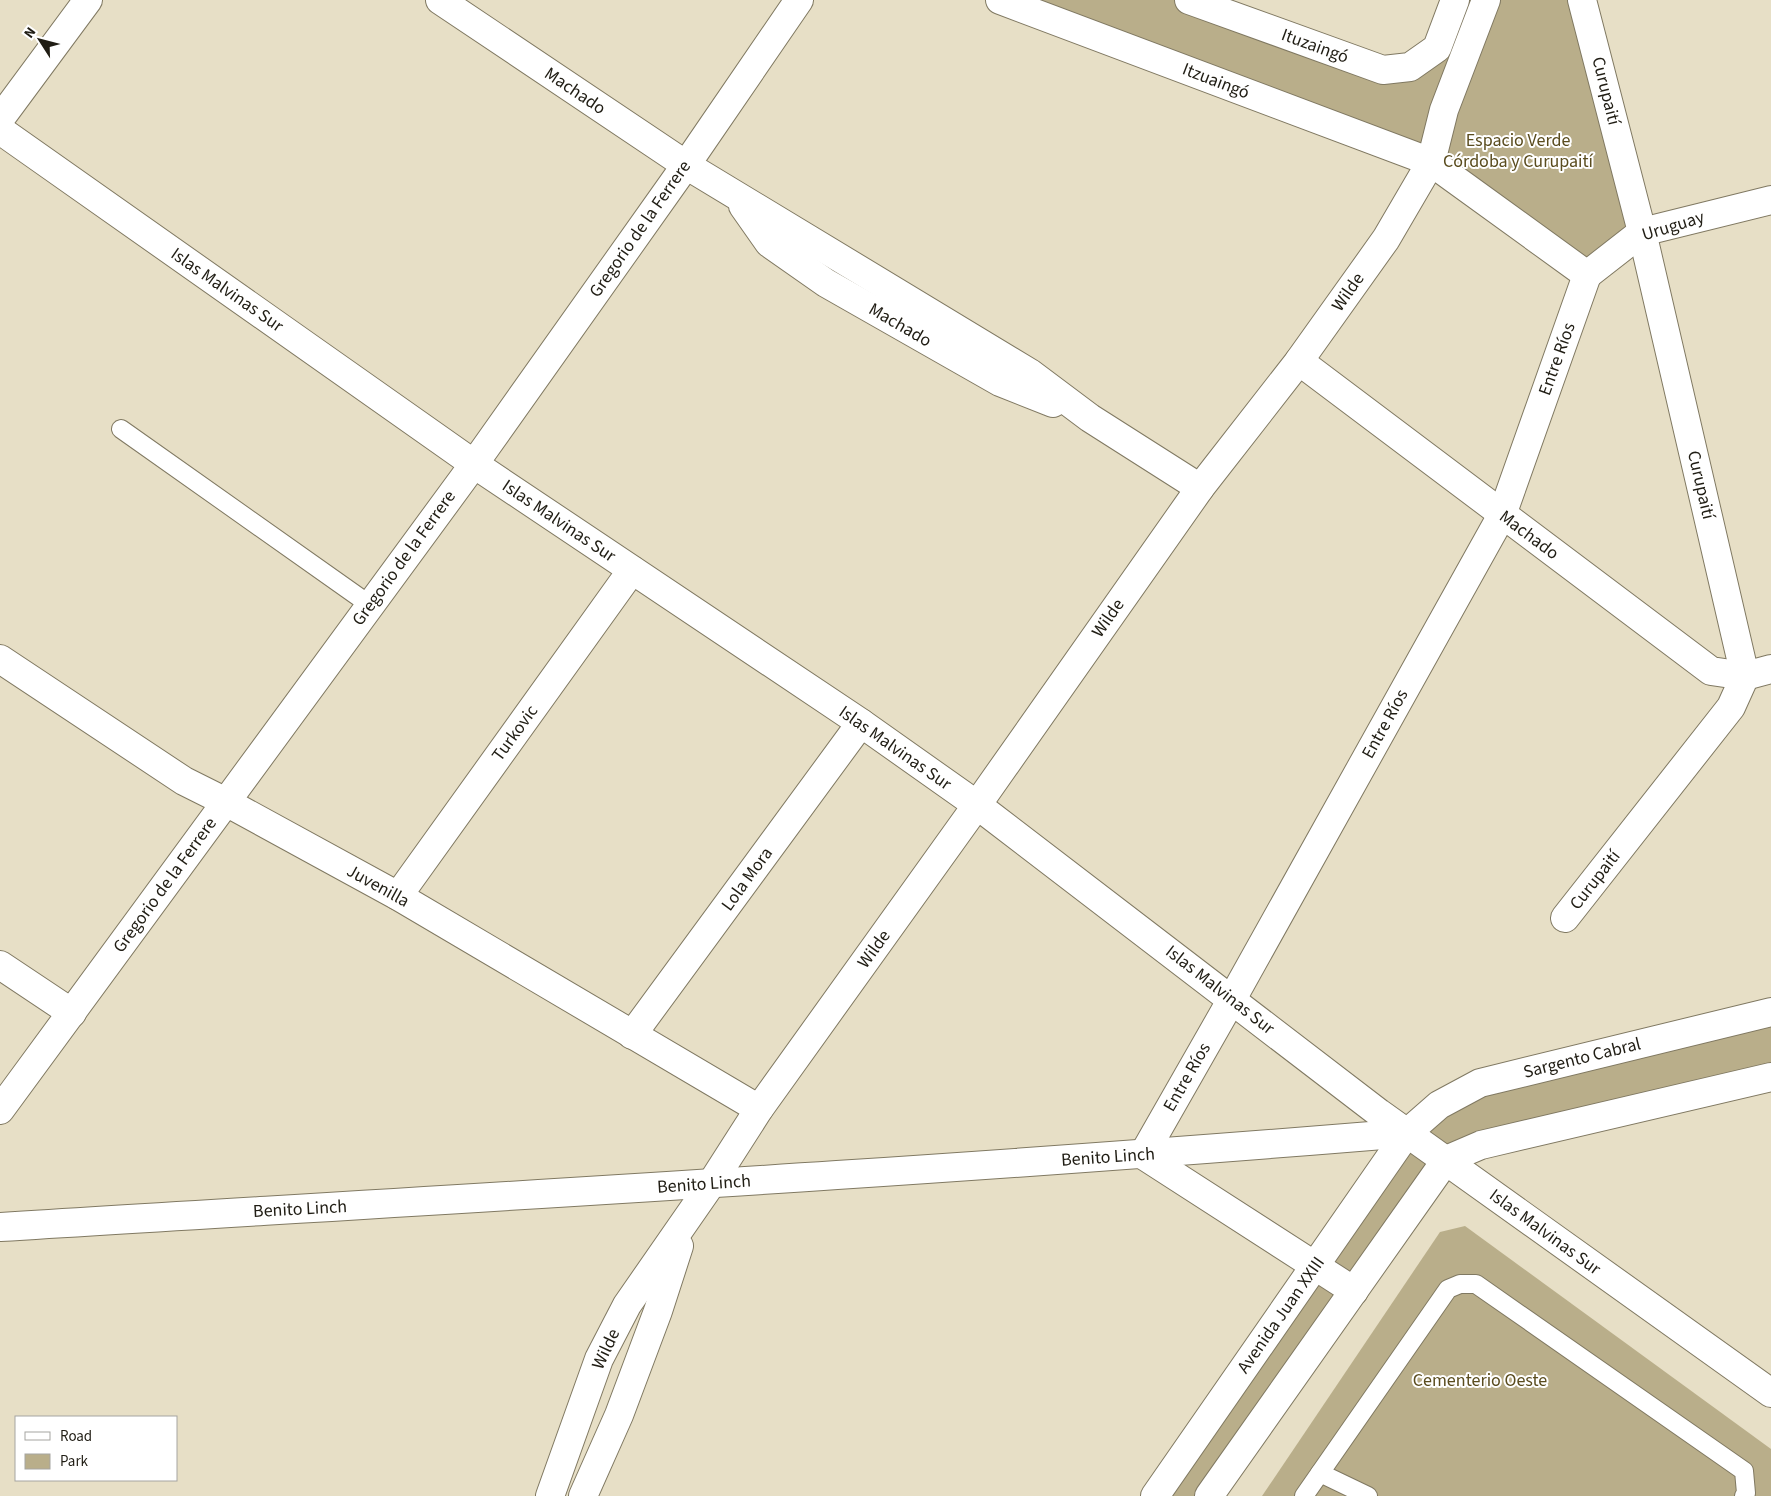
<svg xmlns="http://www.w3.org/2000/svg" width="1771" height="1496" font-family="'Source Sans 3',sans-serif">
  <rect width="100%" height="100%" fill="#e7dfc6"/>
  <g fill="#b9ae8a">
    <polygon points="1000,0 1189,0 1410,67 1455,0 1582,0 1642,232 1587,275 1477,195"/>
    <polygon points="1771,1012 1771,1077 1446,1160 1209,1496 1155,1496 1439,1105"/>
    <polygon points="1465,1226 1771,1449 1771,1496 1262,1496 1440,1232"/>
  </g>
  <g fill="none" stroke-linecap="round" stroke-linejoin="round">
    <g stroke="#807962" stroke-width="20">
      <g id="service">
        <polyline points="121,429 370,605"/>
        <polyline points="1320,1473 1368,1496"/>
        <polyline points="1304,1496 1448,1289 1460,1284 1476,1284 1744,1471 1746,1493 1744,1496"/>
      </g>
    </g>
    <g stroke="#807962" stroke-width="30">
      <g id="minor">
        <polyline points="440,0 686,165 1030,373 1090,418 1200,488"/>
        <polyline points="1000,0 1431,162 1587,275"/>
        <polyline points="1189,0 1383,70 1410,67 1437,48 1455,0"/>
        <polyline points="0,119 88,0"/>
        <polyline points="743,206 769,243 826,283 1000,382 1053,403"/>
        <polyline points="1587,275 1642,232 1771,200"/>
        <polyline points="1299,361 1711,671 1745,676 1771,669"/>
        <polyline points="0,659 184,781 226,802 398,896 759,1109"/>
        <polyline points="398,896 632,570"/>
        <polyline points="1565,918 1731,707 1745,676 1642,232 1582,0"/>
        <polyline points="0,965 72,1013"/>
        <polyline points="632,1035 861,723"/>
        <polyline points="0,1110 474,464 686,165 799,0"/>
        <polyline points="1354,1291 1143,1155 1232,999 1502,515 1587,275"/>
        <polyline points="550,1496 599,1359 627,1305 711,1184 759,1109 977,805 1200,488 1299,361 1386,239 1431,162 1444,110 1486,0"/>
        <polyline points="583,1496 619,1415 658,1311 679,1246"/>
      </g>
    </g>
    <g stroke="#807962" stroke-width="30">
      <g id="tertiary">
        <polyline points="0,130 474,464 861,723 977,805 1379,1113 1771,1393"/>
        <path d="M0,1227C469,1198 939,1172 1407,1133"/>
      </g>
    </g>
    <g stroke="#807962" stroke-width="30">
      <g id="secondary">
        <polyline points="1155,1496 1407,1133 1439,1105 1480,1083 1771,1012"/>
        <polyline points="1209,1496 1446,1160 1481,1145 1771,1077"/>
      </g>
    </g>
    <use href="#service" stroke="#fff" stroke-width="18"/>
    <use href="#minor" stroke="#fff" stroke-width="28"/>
    <use href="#tertiary" stroke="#fff" stroke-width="28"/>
    <use href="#secondary" stroke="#fff" stroke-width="28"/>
  </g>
  <g text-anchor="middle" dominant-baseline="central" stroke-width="4" stroke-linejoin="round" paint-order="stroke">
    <g font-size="18" fill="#201d14" stroke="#fff">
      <text transform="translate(1315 46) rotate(20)">Ituzaingó</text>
      <text transform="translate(1216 81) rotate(21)">Itzuaingó</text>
      <text transform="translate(575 91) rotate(34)">Machado</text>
      <text transform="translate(1606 91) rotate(76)">Curupaití</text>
      <text transform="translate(1673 226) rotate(-17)">Uruguay</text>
      <text transform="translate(640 229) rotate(-55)">Gregorio de la Ferrere</text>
      <text transform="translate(227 290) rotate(35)">Islas Malvinas Sur</text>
      <text transform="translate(1348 292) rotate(-55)">Wilde</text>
      <text transform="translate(900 325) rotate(30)">Machado</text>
      <text transform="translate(1557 359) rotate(-70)">Entre Ríos</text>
      <text transform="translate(1701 485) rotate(77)">Curupaití</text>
      <text transform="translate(559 521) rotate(34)">Islas Malvinas Sur</text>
      <text transform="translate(1529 535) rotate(37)">Machado</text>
      <text transform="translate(404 558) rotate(-54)">Gregorio de la Ferrere</text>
      <text transform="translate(1108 618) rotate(-55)">Wilde</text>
      <text transform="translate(1385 724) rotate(-61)">Entre Ríos</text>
      <text transform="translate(515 733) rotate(-54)">Turkovic</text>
      <text transform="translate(895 748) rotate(35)">Islas Malvinas Sur</text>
      <text transform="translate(747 879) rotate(-54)">Lola Mora</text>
      <text transform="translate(1595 880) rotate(-52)">Curupaití</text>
      <text transform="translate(165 885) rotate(-54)">Gregorio de la Ferrere</text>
      <text transform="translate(378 886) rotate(29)">Juvenilla</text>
      <text transform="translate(874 949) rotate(-54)">Wilde</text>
      <text transform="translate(1220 990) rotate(38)">Islas Malvinas Sur</text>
      <text transform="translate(1582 1058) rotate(-14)">Sargento Cabral</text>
      <text transform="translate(1187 1077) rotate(-60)">Entre Ríos</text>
      <text transform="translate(1108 1157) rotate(-4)">Benito Linch</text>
      <text transform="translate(704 1184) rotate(-4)">Benito Linch</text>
      <text transform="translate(300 1209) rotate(-3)">Benito Linch</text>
      <text transform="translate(1545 1232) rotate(36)">Islas Malvinas Sur</text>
      <text transform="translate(1281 1315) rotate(-55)">Avenida Juan XXIII</text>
      <text transform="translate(606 1349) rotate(-65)">Wilde</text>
    </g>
    <g font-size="18" fill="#5a4c1e" stroke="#fff">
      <text x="1518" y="140">Espacio Verde<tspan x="1518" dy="21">Córdoba y Curupaití</tspan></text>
      <text x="1480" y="1380">Cementerio Oeste</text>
    </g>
  </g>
  <rect x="15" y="1416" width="162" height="65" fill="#ffffff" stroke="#a6a5a1"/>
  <rect x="25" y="1432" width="25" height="8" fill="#ffffff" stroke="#a6a5a1"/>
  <text x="60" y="1441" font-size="15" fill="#201d14">Road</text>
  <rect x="25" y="1454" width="25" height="15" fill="#b9ae8a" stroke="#a6a5a1"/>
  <text x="60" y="1466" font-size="15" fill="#201d14">Park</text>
  <g transform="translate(40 40) rotate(306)" stroke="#ffffff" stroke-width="4" paint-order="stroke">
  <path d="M0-4L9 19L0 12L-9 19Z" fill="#201d14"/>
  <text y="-8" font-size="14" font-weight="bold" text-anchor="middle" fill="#201d14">N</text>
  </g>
</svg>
